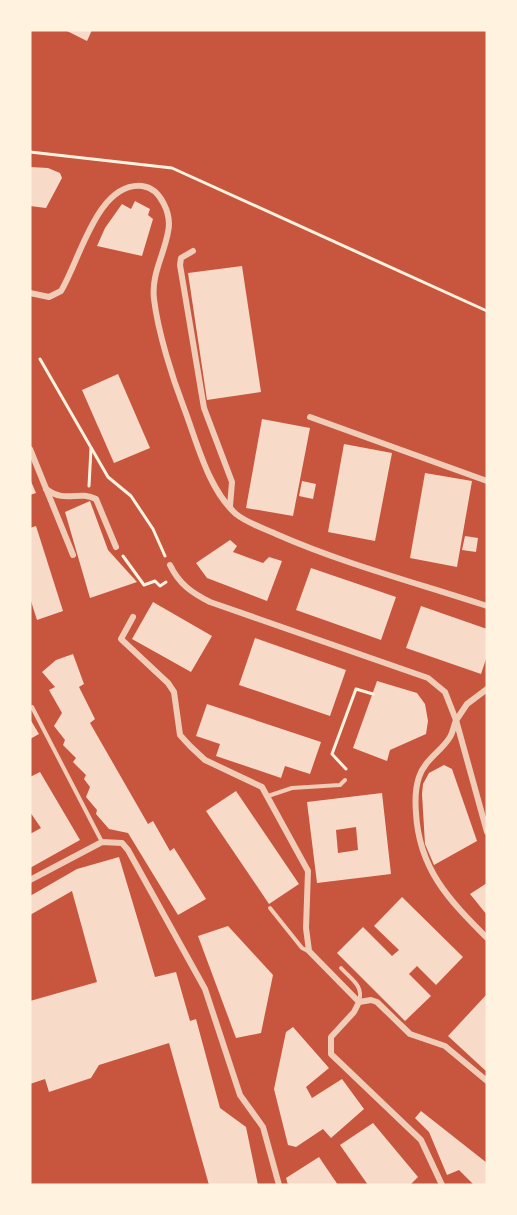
<svg xmlns="http://www.w3.org/2000/svg" width="517" height="1215" font-family="Poppins,sans-serif">
  <rect width="100%" height="100%" fill="#c8553d"/>
  <g fill="#f7dbc8" fill-rule="evenodd">
    <polygon points="65,30 92,30 87,41"/>
    <polygon points="30,167 48,168 60,173 62,178 46,208 30,206"/>
    <polygon points="135,201 150,209 148,215 153,219 142,256 97,246 105,228 122,204 131,209"/>
    <polygon points="242,266 261,392 207,400 188,273"/>
    <polygon points="118,374 150,448 114,463 82,390"/>
    <polygon points="262,419 310,428 293,516 246,508"/>
    <polygon points="344,444 392,453 375,541 328,532"/>
    <polygon points="425,473 472,481 457,567 410,558"/>
    <polygon points="30,479 36,493 30,495"/>
    <polygon points="302,481 316,484 313,499 299,496"/>
    <polygon points="90,501 108,550 137,582 90,598 65,512"/>
    <polygon points="36,526 63,611 37,620 30,598 30,528"/>
    <polygon points="465,536 478,538 476,552 462,550"/>
    <polygon points="230,540 237,546 233,552 263,563 269,557 282,561 267,601 207,578 196,563"/>
    <polygon points="311,568 396,597 381,640 296,610"/>
    <polygon points="153,602 212,636 191,672 132,639"/>
    <polygon points="421,606 487,629 487,656 481,674 406,648"/>
    <polygon points="255,638 346,670 330,716 239,685"/>
    <polygon points="73,654 84,684 79,687 95,719 90,723 148,824 153,821 170,851 174,848 206,899 178,915 128,833 109,829 96,814 97,810 86,797 90,787 84,779 86,775 73,762 76,758 63,745 65,740 54,726 62,713 49,690 55,687 42,672 56,660"/>
    <polygon points="377,681 417,693 425,704 428,721 426,734 390,750 387,761 353,748"/>
    <polygon points="207,704 321,742 310,774 285,766 281,778 216,756 220,744 196,736"/>
    <polygon points="30,719 39,734 30,739"/>
    <polygon points="444,765 452,769 477,841 434,865 425,844 422,794 423,784 429,773"/>
    <polygon points="40,772 80,840 30,868 30,834 41,828 30,812 30,777"/>
    <polygon points="236,791 299,884 269,904 206,811"/>
    <path d="M382,793L391,874L317,883L307,802ZM356,827L358,850L338,853L336,830Z"/>
    <polygon points="119,857 155,977 176,972 190,1021 196,1019 220,1108 246,1127 258,1185 209,1185 169,1043 99,1065 91,1078 49,1092 45,1079 30,1084 30,1001 97,982 72,891 30,915 30,896 77,869"/>
    <polygon points="487,883 487,915 470,894"/>
    <polygon points="402,897 463,957 436,985 417,966 409,974 431,996 405,1021 337,953 363,927 392,956 399,950 374,926"/>
    <polygon points="228,926 273,975 261,1033 236,1038 198,936"/>
    <polygon points="487,994 487,1072 448,1036"/>
    <polygon points="293,1027 329,1068 306,1087 312,1098 342,1079 364,1109 331,1138 323,1129 296,1147 288,1145 274,1089 286,1032"/>
    <polygon points="421,1111 487,1163 487,1185 474,1185 459,1170 447,1175 429,1132 415,1118"/>
    <polygon points="373,1123 418,1177 410,1185 368,1185 340,1145"/>
    <polygon points="319,1157 338,1185 288,1185 286,1178"/>
  </g>
  <g fill="none" stroke-linecap="round" stroke-linejoin="round">
    <g stroke="#fff3e0" stroke-width="3">
      <polyline points="30,152 172,168 487,311"/>
      <polyline points="40,359 108,477 131,496 153,529 165,556"/>
      <polyline points="89,486 91,448"/>
      <polyline points="123,556 144,585 155,581 160,586 166,582"/>
      <polyline points="346,769 332,754 356,689 373,694"/>
    </g>
    <g stroke="#f1ccb7" stroke-width="4">
      <polyline points="32,707 102,842"/>
      <polyline points="268,796 292,788 340,785 345,780"/>
      <polyline points="270,908 302,948 308,951"/>
      <path d="M341,968C351,979 364,986 359,1001"/>
    </g>
    <g stroke="#f1ccb7" stroke-width="6">
      <polyline points="193,251 181,258 180,265 204,408 232,482 230,506"/>
      <path d="M30,293L49,297L61,291C80,260 97,182 142,186C161,188 172,215 168,232C164,255 151,275 154,299C158,332 172,377 184,408C197,442 208,489 236,514C247,523 263,528 276,534C344,564 417,583 487,606"/>
      <polyline points="310,417 487,481"/>
      <polyline points="30,449 73,555"/>
      <path d="M46,489C66,504 78,490 96,499L116,547"/>
      <path d="M170,565C179,584 192,593 210,602L428,678L445,692L456,720"/>
      <polyline points="133,617 121,639 168,683 174,692 180,735 190,746 205,760 262,787 308,871 306,928 309,951 359,1002 354,1012 331,1037 331,1054 421,1140 442,1185"/>
      <polyline points="457,719 467,704 487,689"/>
      <path d="M487,832L456,720C454,725 453,732 450,737C441,752 425,759 419,777C415,789 415,801 416,813C419,869 449,900 487,938"/>
      <polyline points="30,880 102,842 122,843 128,850 205,989 240,1095 263,1127 279,1185"/>
      <polyline points="359,1002 371,1000 377,1002 410,1034 445,1046 487,1081"/>
    </g>
  </g>
  <rect width="517" height="1215" fill="none" stroke="#fff3e0" stroke-width="63"/>
</svg>
